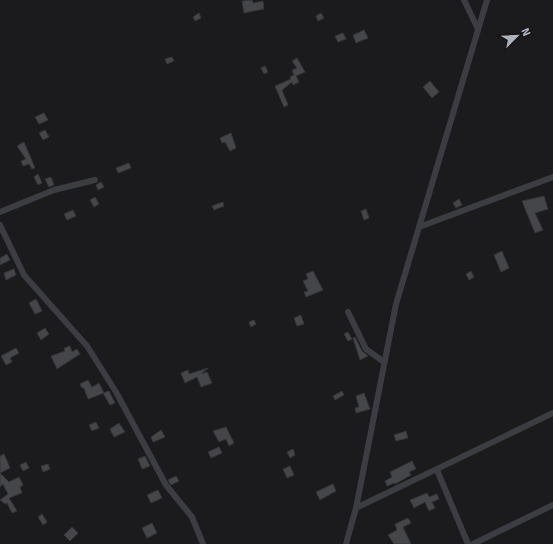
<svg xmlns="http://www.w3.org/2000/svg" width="553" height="544" font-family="'Fira Sans',sans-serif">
  <rect width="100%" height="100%" fill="#1b1b1d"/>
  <g fill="#45464a" stroke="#353539">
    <polygon points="252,0 253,3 263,1 264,9 244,13 242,1"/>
    <polygon points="199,13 201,18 195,21 193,17"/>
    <polygon points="321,13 324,18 318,21 316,16"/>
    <polygon points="364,30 368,38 356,43 353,35"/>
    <polygon points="343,33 346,39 338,42 335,36"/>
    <polygon points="172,57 174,61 167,64 165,59"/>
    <polygon points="297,58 305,72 296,76 299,82 293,85 292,82 282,90 288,105 284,107 275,86 291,79 290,77 294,75 292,70 297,68 292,61"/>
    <polygon points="265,66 268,72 264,74 261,68"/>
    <polygon points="430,81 439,92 432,98 423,87"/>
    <polygon points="44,113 48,120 39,124 35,117"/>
    <polygon points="45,130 49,137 43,140 39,133"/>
    <polygon points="231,133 236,148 230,151 225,142 222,143 220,138"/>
    <polygon points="24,142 35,168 32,169 29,164 23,166 21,161 26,159 17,146"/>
    <polygon points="129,163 131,168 118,173 116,168"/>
    <polygon points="38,174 42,183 38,185 34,177"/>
    <polygon points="51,177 54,185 49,187 45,179"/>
    <polygon points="101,182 104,187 98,190 96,185"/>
    <polygon points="544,196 548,209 535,213 543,230 535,233 522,201"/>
    <polygon points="95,197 99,204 94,207 90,200"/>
    <polygon points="459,199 462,205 456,208 453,203"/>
    <polygon points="223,202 224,206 214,210 212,206"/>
    <polygon points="366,209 369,218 364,220 361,211"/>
    <polygon points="73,210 76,216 67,220 64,214"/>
    <polygon points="502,251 509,268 501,272 494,255"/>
    <polygon points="7,254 10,260 0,265 0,258"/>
    <polygon points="14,269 16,275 6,280 4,273"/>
    <polygon points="313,271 323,290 306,297 304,292 308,291 303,281 308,279 306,274"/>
    <polygon points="471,271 474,277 469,280 466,274"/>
    <polygon points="36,299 42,311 35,314 29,303"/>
    <polygon points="301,315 304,324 297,326 294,318"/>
    <polygon points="254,320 256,324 251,327 249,322"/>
    <polygon points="45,328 49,334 41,340 37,333"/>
    <polygon points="348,332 352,339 348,341 344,334"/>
    <polygon points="355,337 362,351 368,356 360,360 353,338"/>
    <polygon points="70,346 72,352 77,349 80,354 57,369 51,356 65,351 64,348"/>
    <polygon points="16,348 19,353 10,358 12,362 6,365 1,356"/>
    <polygon points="208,368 201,374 207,372 212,383 201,387 197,377 185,383 181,373 188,370 189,374"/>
    <polygon points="88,380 92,387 99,383 104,393 88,399 84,388 82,388 80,384"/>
    <polygon points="109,391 115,403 110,405 103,393"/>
    <polygon points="342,391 344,395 335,400 333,396"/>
    <polygon points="364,393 370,409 356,413 355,408 359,407 356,396"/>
    <polygon points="96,422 99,428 92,431 89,425"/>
    <polygon points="119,423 125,432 114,437 110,429"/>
    <polygon points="226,427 234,443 229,446 226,439 219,442 213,431"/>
    <polygon points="161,430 165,437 153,442 151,437"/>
    <polygon points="406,431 408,438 396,441 394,435"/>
    <polygon points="219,447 222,453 211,458 208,452"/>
    <polygon points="293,449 295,455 290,458 287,452"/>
    <polygon points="4,454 10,468 0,473 0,456"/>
    <polygon points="145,456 150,466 142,469 138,459"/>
    <polygon points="412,461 416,469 409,472 411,475 395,484 394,483 387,486 385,481 392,477 390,472"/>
    <polygon points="26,462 29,468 23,471 20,465"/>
    <polygon points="48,464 50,469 43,472 41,466"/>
    <polygon points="290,466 294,475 287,478 283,469"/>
    <polygon points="0,473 9,482 19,477 23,485 20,487 22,493 9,498 17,511 12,513 7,503 5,504 0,500 8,494 3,484 0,487"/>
    <polygon points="176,476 179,481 171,485 168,480"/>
    <polygon points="333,484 336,491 320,500 316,492"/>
    <polygon points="158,490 162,498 151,503 147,495"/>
    <polygon points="427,493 429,497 437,494 439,499 432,502 435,508 429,511 425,502 414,508 410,500"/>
    <polygon points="42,514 47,522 43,525 38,517"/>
    <polygon points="408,518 411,523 403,527 411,544 394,544 388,535 397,530 395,524"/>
    <polygon points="152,523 157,533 147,538 142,528"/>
    <polygon points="72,527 78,533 70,541 64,535"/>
  </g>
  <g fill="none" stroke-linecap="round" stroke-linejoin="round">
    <g stroke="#3c3d43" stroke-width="6">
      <polyline points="464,0 478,29"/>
      <polyline points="0,212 54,190 95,180"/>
      <polyline points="0,225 24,275 87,346 116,392 166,485 192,517 203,544"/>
      <polyline points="419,227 553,177"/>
      <polyline points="348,312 366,349 384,362"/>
      <polyline points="437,470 468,544"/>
      <polyline points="356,508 553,413"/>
      <polyline points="346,544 356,508 396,304 487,0"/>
      <polyline points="473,544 553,505"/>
    </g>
  </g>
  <g transform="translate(517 36) rotate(66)" stroke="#161618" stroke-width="3" paint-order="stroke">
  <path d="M0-3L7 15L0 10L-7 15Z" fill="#adb3bd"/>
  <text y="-6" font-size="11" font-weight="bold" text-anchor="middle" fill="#adb3bd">N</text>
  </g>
</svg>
